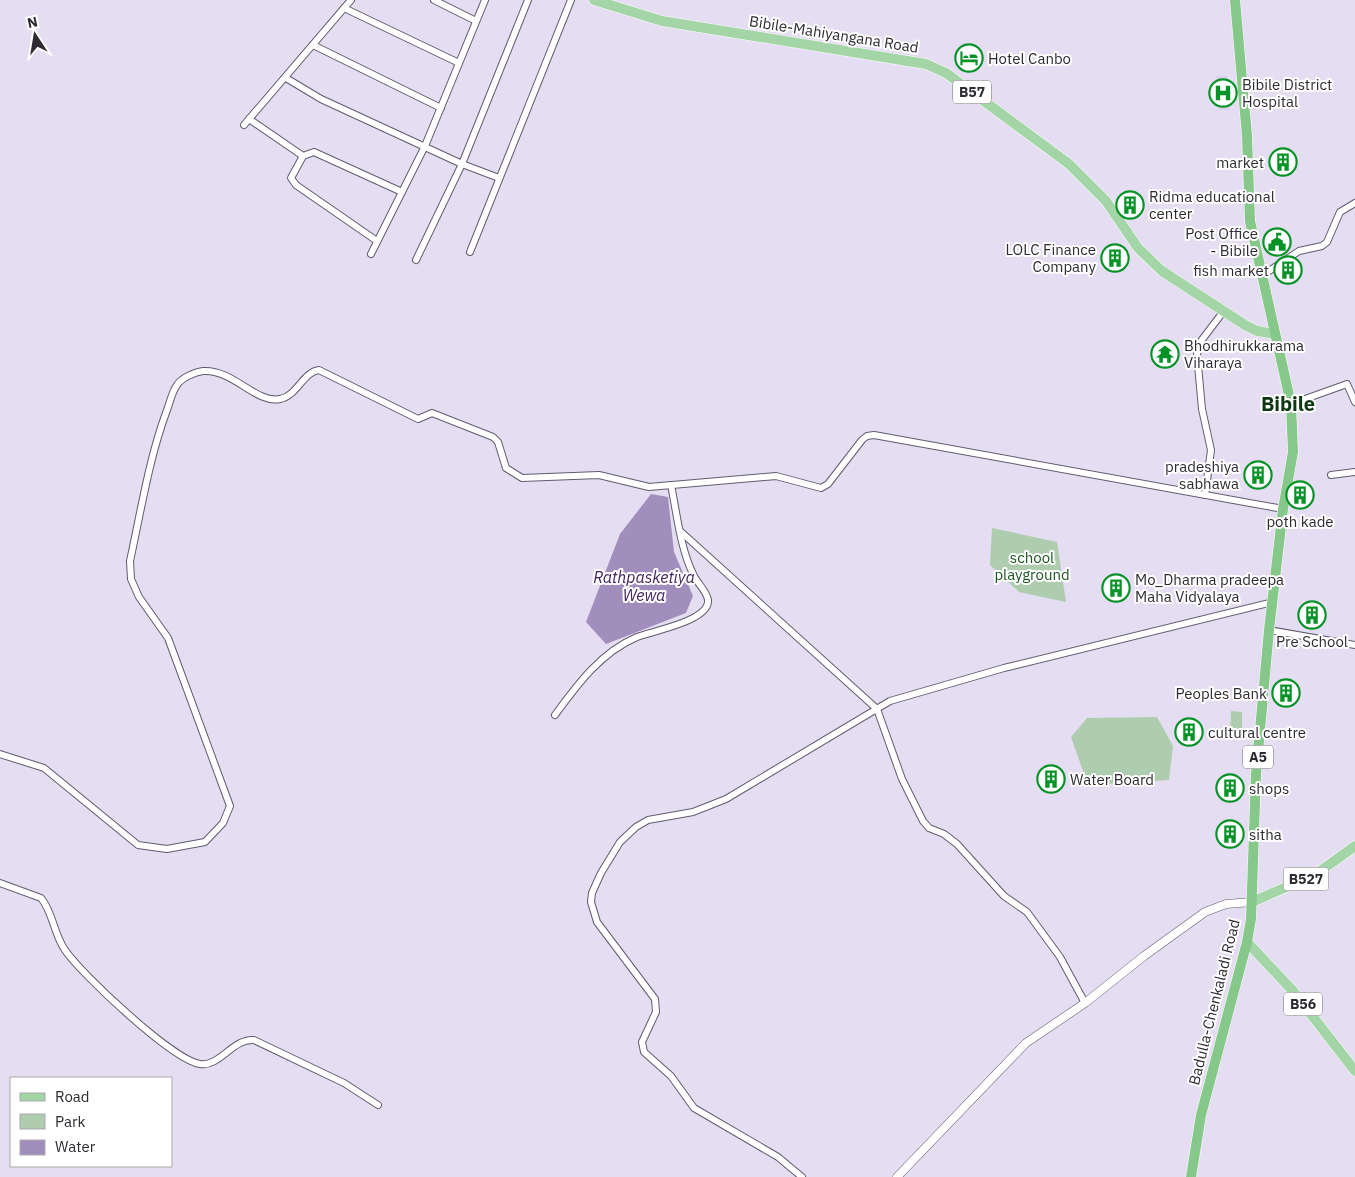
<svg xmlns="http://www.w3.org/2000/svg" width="1355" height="1177" font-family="'IBM Plex Sans',sans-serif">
  <rect width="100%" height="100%" fill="#e5ddf1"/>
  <polygon fill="#ddd2ed" points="1216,76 1227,76 1230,110 1219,110"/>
  <g fill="#aecdae">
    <polygon points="992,528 1057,542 1066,602 1019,592 990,565"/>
    <polygon points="1231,711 1242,712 1242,737 1230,737"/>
    <polygon points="1157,717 1173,746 1169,780 1088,785 1071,737 1087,718"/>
  </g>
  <polygon fill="#a28ebd" points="651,494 668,497 674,552 693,596 686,613 606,644 586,622 620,534"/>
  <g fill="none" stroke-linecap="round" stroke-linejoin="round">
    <g stroke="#625b6d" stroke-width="8">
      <g id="minor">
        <polyline points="434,0 476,21"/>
        <polyline points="344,8 459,63"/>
        <polyline points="313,45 441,108"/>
        <polyline points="286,78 321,99 462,164 499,178"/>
        <polyline points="249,119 303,156"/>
        <polyline points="244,125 351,0"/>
        <polyline points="377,241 296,185 291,178 303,156 314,152 402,192"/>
        <polyline points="470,252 571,0"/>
        <polyline points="371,254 425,146 485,0"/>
        <polyline points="416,260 462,164 528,0"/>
        <polyline points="1263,275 1299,251 1322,246 1327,242 1340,212 1355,203"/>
        <polyline points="1291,404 1347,384 1355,402"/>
        <polyline points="1331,475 1355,472"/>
        <polyline points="1205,495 1211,450 1202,409 1197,354 1201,341 1223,312"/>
        <polyline points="680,531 877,709 902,779 923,821 929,828 944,834 957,844 1004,896 1027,912 1060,957 1085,1003"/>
        <polyline points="1269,630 1355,645"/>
        <path d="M555,715C577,685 601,652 637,637C652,631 710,621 708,600C707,591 696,582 693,574C680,547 677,514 671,485"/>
        <path d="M0,754L44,768L138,845L167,849L205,842L223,823L230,806L168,638L139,597L131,579L130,561C141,511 149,458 167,410C170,402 172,392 177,385C181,378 195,372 203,371C233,369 256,404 280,399C297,396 303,372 319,370L418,419L432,413L493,437L498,442L506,468L522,478L599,475L649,487L776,476L821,488L828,484L862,440L867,436L874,435L1283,509"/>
        <path d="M0,883L41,898C53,912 54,935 65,950C82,975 173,1060 200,1064C220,1067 233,1038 254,1040L344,1083L378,1105"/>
        <polyline points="802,1177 778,1157 694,1108 671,1076 644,1052 642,1042 656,1012 655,999 597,922 591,902 592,893 601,873 620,842 636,827 648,820 693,812 726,799 890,701 1004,668 1273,602"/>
      </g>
    </g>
    <g stroke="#625b6d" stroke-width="9">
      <polyline id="tertiary" points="897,1177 1026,1043 1085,1003 1144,956 1205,912 1226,904 1252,902"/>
    </g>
    <g stroke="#fff" stroke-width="11">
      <g id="primary">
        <polyline points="594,0 662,21 926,64 946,73 1069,164 1106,201 1138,248 1162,271 1245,325 1257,331 1275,334"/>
        <polyline points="1252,902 1316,874 1355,846"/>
        <polyline points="1247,942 1293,991 1355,1071"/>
      </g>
    </g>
    <g stroke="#fff" stroke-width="11">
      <polyline id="trunk" points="1191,1177 1201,1115 1247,942 1251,919 1256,774 1269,630 1283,509 1293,452 1291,404 1250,221 1247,136 1235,0"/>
    </g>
    <use href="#minor" stroke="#fff" stroke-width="6"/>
    <use href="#tertiary" stroke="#fff" stroke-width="8"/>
    <use href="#primary" stroke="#a4d5a7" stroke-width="10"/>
    <use href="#trunk" stroke="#86c78a" stroke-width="10"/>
  </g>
  <defs>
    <g id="hotel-ring" transform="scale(1.4375)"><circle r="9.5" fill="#fff" stroke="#059226" stroke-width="1.5"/><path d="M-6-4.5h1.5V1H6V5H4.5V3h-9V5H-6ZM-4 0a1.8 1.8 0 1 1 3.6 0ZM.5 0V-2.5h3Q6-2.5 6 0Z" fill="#059226"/></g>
    <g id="hospital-ring" transform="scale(1.4375)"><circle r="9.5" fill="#fff" stroke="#059226" stroke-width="1.5"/><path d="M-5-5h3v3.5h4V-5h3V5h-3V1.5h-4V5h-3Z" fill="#059226"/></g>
    <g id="building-ring" transform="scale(1.4375)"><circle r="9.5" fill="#fff" stroke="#059226" stroke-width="1.5"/><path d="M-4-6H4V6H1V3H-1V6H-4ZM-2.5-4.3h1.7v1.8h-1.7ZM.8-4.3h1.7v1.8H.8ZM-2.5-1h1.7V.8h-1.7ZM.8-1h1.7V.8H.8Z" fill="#059226"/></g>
    <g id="civic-ring" transform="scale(1.4375)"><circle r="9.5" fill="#fff" stroke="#059226" stroke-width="1.5"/><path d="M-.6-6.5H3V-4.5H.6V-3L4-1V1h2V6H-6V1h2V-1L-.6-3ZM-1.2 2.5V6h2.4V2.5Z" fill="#059226"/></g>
    <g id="temple-ring" transform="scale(1.4375)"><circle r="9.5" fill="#fff" stroke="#059226" stroke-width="1.5"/><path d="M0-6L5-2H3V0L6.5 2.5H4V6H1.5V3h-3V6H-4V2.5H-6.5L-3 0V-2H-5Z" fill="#059226"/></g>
  </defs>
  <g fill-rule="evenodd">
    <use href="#hotel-ring" x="969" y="58"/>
    <use href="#hospital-ring" x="1223" y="93"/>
    <use href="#building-ring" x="1283" y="162"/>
    <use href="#building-ring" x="1130" y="205"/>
    <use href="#civic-ring" x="1277" y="242"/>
    <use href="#building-ring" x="1115" y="258"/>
    <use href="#building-ring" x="1288" y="270"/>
    <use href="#temple-ring" x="1165" y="354"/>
    <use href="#building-ring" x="1258" y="475"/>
    <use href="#building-ring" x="1300" y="495"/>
    <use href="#building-ring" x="1116" y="588"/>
    <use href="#building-ring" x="1312" y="615"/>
    <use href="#building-ring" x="1286" y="693"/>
    <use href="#building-ring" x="1189" y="732"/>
    <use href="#building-ring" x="1051" y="779"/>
    <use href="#building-ring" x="1230" y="788"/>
    <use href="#building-ring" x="1230" y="834"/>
  </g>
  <g text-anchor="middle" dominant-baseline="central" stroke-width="4" stroke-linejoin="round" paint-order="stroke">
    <g fill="#fff" stroke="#6c6a6f" stroke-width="1">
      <rect x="953" y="80.5" width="38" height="23" rx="4"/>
      <rect x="1243" y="745.5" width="30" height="23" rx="4"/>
      <rect x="1283.5" y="867.5" width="45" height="23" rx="4"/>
      <rect x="1284" y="992.5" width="38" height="23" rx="4"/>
    </g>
    <g font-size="14" font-weight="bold" fill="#2d2a31">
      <text x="972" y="92">B57</text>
      <text x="1258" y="757">A5</text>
      <text x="1306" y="879">B527</text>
      <text x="1303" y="1004">B56</text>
    </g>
    <g font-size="15" fill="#2d2a31" stroke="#fff">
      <text transform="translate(834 34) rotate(9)">Bibile-Mahiyangana Road</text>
      <text transform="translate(1214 1002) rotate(-76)">Badulla-Chenkaladi Road</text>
    </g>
    <g font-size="15" fill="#2d2a31" stroke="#fff" text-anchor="start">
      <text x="988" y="58">Hotel Canbo</text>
      <text x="1242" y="84">Bibile District<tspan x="1242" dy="17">Hospital</tspan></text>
      <text x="1264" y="162" text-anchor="end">market</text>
      <text x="1149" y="196">Ridma educational<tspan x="1149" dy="17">center</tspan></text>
      <text x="1258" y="233" text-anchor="end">Post Office<tspan x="1258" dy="17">- Bibile</tspan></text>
      <text x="1096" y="249" text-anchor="end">LOLC Finance<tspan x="1096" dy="17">Company</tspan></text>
      <text x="1269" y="270" text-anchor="end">fish market</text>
      <text x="1184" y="345">Bhodhirukkarama<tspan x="1184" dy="17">Viharaya</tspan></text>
      <text x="1239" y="466" text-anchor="end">pradeshiya<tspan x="1239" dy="17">sabhawa</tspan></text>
      <text x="1300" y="521" text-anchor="middle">poth kade</text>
      <text x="1135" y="579">Mo_Dharma pradeepa<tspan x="1135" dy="17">Maha Vidyalaya</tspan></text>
      <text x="1312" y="641" text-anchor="middle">Pre School</text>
      <text x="1267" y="693" text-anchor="end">Peoples Bank</text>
      <text x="1208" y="732">cultural centre</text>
      <text x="1070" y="779">Water Board</text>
      <text x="1249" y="788">shops</text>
      <text x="1249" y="834">sitha</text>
    </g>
    <g font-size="15" fill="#1b5420" stroke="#fff">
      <text x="1032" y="557">school<tspan x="1032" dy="17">playground</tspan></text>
    </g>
    <g font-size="16" font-style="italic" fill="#40245e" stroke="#fff">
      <text x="644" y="577">Rathpasketiya<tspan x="644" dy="18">Wewa</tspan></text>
    </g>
    <g font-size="20" font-weight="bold" fill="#0c3711" stroke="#fff">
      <text x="1288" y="403">Bibile</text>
    </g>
  </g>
  <rect x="10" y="1077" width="162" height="90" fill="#ffffff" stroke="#abaaad"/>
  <rect x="20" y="1093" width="25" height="8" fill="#a4d5a7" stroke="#abaaad"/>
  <text x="55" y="1102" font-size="15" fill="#2d2a31">Road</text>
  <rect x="20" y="1114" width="25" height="15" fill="#aecdae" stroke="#abaaad"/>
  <text x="55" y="1127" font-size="15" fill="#2d2a31">Park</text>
  <rect x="20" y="1140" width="25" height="15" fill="#a28ebd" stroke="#abaaad"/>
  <text x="55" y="1152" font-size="15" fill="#2d2a31">Water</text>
  <g transform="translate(35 35) rotate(348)" stroke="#ffffff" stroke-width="4" paint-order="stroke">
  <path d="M0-4L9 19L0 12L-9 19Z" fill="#2d2a31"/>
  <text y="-8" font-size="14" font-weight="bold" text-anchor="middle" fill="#2d2a31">N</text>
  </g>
</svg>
